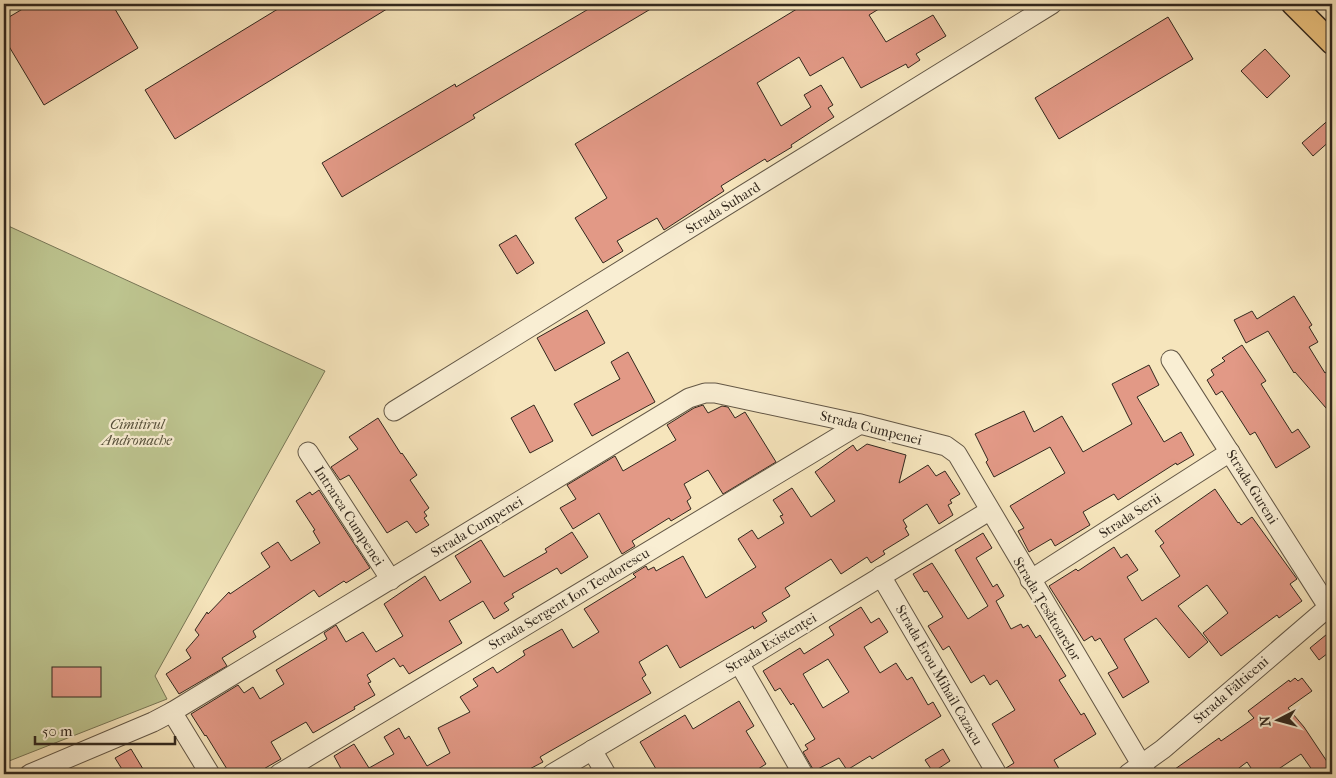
<svg xmlns="http://www.w3.org/2000/svg" width="1336" height="778" font-family="'IM FELL French Canon',serif">
  <rect width="100%" height="100%" fill="#f6e5bc"/>
  <filter id="stains"><feTurbulence type="fractalNoise" baseFrequency=".004" numOctaves="4"/><feColorMatrix values="0 0 0 0 .2 0 0 0 0 .09 0 0 0 0 .02 0 0 0 .5 -.17"/></filter>
  <radialGradient id="worn" r=".72"><stop offset=".6" stop-color="#630" stop-opacity="0"/><stop offset="1" stop-color="#630" stop-opacity=".3"/></radialGradient>
  <polygon fill="#bdc48f" stroke="#787656" points="4,224 325,371 155,676 167,699 4,763"/>
  <g fill="#e29986" stroke="#32281e" fill-rule="evenodd">
    <polygon points="31,4 112,4 138,48 44,105 4,38 4,20"/>
    <polygon points="286,4 395,4 175,139 145,90"/>
    <polygon points="597,4 659,4 473,115 475,118 342,197 322,163 455,84 456,87"/>
    <polygon points="805,4 887,4 869,15 886,42 933,15 946,36 916,54 920,60 908,68 906,64 861,88 843,57 810,76 799,57 757,83 781,126 811,107 804,95 821,85 833,105 828,108 834,117 791,145 792,147 767,162 765,159 721,186 724,191 664,230 657,218 617,241 623,251 603,263 575,218 607,198 575,144"/>
    <polygon points="1168,17 1193,59 1059,139 1035,98"/>
    <polygon points="1265,49 1290,76 1267,98 1241,71"/>
    <polygon points="1332,117 1332,139 1313,156 1302,143"/>
    <polygon points="516,235 534,263 517,274 499,245"/>
    <polygon points="1294,296 1312,325 1309,327 1318,342 1309,347 1325,373 1332,368 1332,415 1295,372 1294,373 1268,331 1246,343 1234,320 1252,311 1257,319"/>
    <polygon points="587,310 605,343 555,371 537,338"/>
    <polygon points="1242,345 1266,381 1261,384 1292,433 1298,429 1310,447 1276,468 1255,432 1250,435 1222,391 1216,395 1207,380 1214,375 1211,370 1225,361 1222,358"/>
    <polygon points="628,352 655,402 592,436 574,404 620,379 611,362"/>
    <polygon points="1149,365 1159,385 1137,397 1164,442 1181,432 1194,455 1177,465 1176,463 1118,500 1114,494 1083,512 1090,525 1055,546 1051,539 1029,552 1018,531 1024,528 1010,506 1065,473 1050,447 994,477 986,462 988,460 975,434 1024,411 1034,432 1062,416 1083,452 1132,424 1112,384"/>
    <polygon points="534,405 553,441 530,453 511,418"/>
    <polygon points="703,405 708,413 722,406 728,407 735,418 745,412 776,462 723,494 708,470 684,484 691,498 687,501 691,509 671,521 669,518 632,541 635,546 622,554 599,513 573,529 560,508 576,499 567,485 615,456 623,471 676,440 667,425 694,408"/>
    <polygon points="378,418 401,454 402,453 417,475 410,480 429,508 424,512 427,516 424,518 429,525 416,533 407,521 387,533 349,475 340,480 331,467 358,449 349,437"/>
    <polygon points="867,444 906,455 899,483 928,465 936,476 945,471 960,494 950,500 952,503 948,505 953,515 939,524 927,504 903,520 907,527 905,528 909,535 883,551 885,554 871,563 867,557 841,574 831,559 785,588 790,596 762,613 767,621 754,629 753,626 680,668 667,645 639,662 646,675 642,678 651,693 540,757 543,762 520,774 344,774 334,756 354,744 369,768 394,754 384,737 399,728 405,739 409,736 427,766 450,753 438,728 470,712 460,697 478,686 473,679 493,667 497,673 525,655 523,651 562,629 573,648 599,632 584,609 636,577 633,574 646,566 648,570 654,567 656,571 683,556 706,598 756,567 738,539 752,530 758,539 784,523 780,516 783,515 773,500 792,488 811,517 835,501 815,472 853,445 857,451"/>
    <polygon points="1215,489 1238,523 1239,522 1241,525 1252,517 1297,579 1290,584 1302,601 1279,618 1277,615 1221,656 1203,633 1228,613 1207,585 1178,606 1208,642 1189,658 1156,618 1124,639 1149,682 1123,698 1108,673 1118,668 1100,638 1095,641 1092,636 1084,641 1049,586 1076,569 1078,571 1114,547 1121,558 1127,554 1138,570 1127,577 1142,601 1180,576 1160,546 1164,543 1155,531"/>
    <polygon points="319,490 370,568 346,583 344,581 319,597 314,590 253,631 256,637 222,658 227,666 179,694 166,674 191,658 186,650 199,635 195,630 207,612 208,614 229,592 230,594 270,567 261,553 278,542 291,561 320,543 313,531 315,530 296,501 310,492 312,495"/>
    <polygon points="572,532 588,557 561,574 557,568 512,594 514,597 504,603 509,610 494,619 483,601 449,621 462,643 409,674 403,665 400,667 394,658 367,675 371,682 368,683 375,695 354,707 355,709 313,733 306,722 271,742 281,759 255,774 230,774 206,735 205,736 191,714 238,685 244,693 253,687 260,699 284,684 276,670 327,639 324,633 336,625 346,642 363,632 376,652 403,636 384,604 425,576 440,601 471,582 455,556 481,540 504,577 547,552 545,549"/>
    <polygon points="983,533 992,548 976,558 993,587 997,584 1004,596 996,601 1011,629 1021,624 1023,628 1028,625 1036,638 1040,635 1066,676 1059,680 1081,715 1084,713 1096,734 1054,760 1062,774 1008,774 1006,768 1014,763 992,724 1015,710 997,680 990,685 984,675 971,683 949,646 943,650 928,626 943,617 927,591 924,592 913,574 932,563 968,619 988,606 955,550"/>
    <path d="M861,607L871,623L879,618L888,632L864,647L880,673L896,663L907,680L912,677L928,705L933,702L941,716L872,759L870,756L847,770L839,758L814,771L803,752L808,749L805,745L815,739L793,703L791,705L780,688L775,691L763,671L800,648L804,654L834,635L829,627ZM828,659L849,692L823,708L803,674Z"/>
    <polygon points="1332,630 1332,650 1319,660 1310,648"/>
    <rect x="52" y="667" width="49" height="30"/>
    <polygon points="1295,678 1298,681 1302,678 1312,691 1288,708 1304,727 1332,769 1325,774 1315,774 1301,754 1271,774 1255,774 1247,762 1231,774 1168,774 1219,738 1221,741 1254,718 1248,711 1289,680 1290,682"/>
    <polygon points="739,701 754,726 746,731 766,764 758,769 761,774 659,774 640,742 685,715 693,729"/>
    <polygon points="131,749 146,774 125,774 115,758"/>
    <polygon points="943,749 950,761 933,772 925,760"/>
  </g>
  <g fill="none" stroke-linecap="round" stroke-linejoin="round">
    <g stroke="#635746" stroke-width="21">
      <g id="minor">
        <polyline points="1171,360 1332,613"/>
        <polyline points="394,411 1052,4"/>
        <polyline points="308,452 391,580"/>
        <polyline points="881,576 997,774"/>
        <polyline points="1030,580 1230,452"/>
        <polyline points="739,663 803,774"/>
        <polyline points="172,712 210,774"/>
        <polyline points="592,750 606,774"/>
        <polyline points="30,774 153,722 172,712 689,398 705,393 715,393 860,424 946,446 957,454 1147,774"/>
        <polyline points="279,774 860,424"/>
        <polyline points="552,774 739,663 989,511"/>
        <polyline points="1128,774 1163,749 1332,604"/>
      </g>
    </g>
    <g stroke="#32281e" stroke-width="25">
      <polyline id="major" points="1293,4 1332,43"/>
    </g>
    <use href="#minor" stroke="#f9eed3" stroke-width="19"/>
    <use href="#major" stroke="#ebc27e" stroke-width="22"/>
  </g>
  <g text-anchor="middle" dominant-baseline="central" stroke-width="4.5" stroke-linejoin="round" paint-order="stroke">
    <g font-size="14" fill="#32281e" stroke="#f9eed3">
      <text transform="translate(723 208) rotate(-32)">Strada Suhard</text>
      <text transform="translate(871 428) rotate(14)">Strada Cumpenei</text>
      <text transform="translate(1252 487) rotate(58)">Strada Gureni</text>
      <text transform="translate(349 516) rotate(57)">Intrarea Cumpenei</text>
      <text transform="translate(1130 516) rotate(-33)">Strada Serii</text>
      <text transform="translate(477 527) rotate(-31)">Strada Cumpenei</text>
      <text transform="translate(569 599) rotate(-31)">Strada Sergent Ion Teodorescu</text>
      <text transform="translate(1047 609) rotate(59)">Strada Țesătoarelor</text>
      <text transform="translate(771 643) rotate(-31)">Strada Existenței</text>
      <text transform="translate(939 675) rotate(60)">Strada Erou Mihail Cazacu</text>
      <text transform="translate(1231 690) rotate(-41)">Strada Fălticeni</text>
    </g>
    <g font-size="14" font-style="italic" fill="#554f3a" stroke="#f9eed3">
      <text x="137" y="424">Cimitirul<tspan x="137" dy="16">Andronache</tspan></text>
    </g>
  </g>
  <rect width="1336" height="778" fill="none" stroke="#f6e5bc" stroke-width="20"/>
  <rect x="5" y="5" width="1326" height="768" fill="none" stroke="#32281e" stroke-width="2.5"/>
  <rect x="10" y="10" width="1316" height="758" fill="none" stroke="#32281e"/>
  <g transform="translate(1278 720) rotate(264)" stroke="#f9eed3" stroke-width="4" paint-order="stroke">
  <path d="M0-4L9 19L0 12L-9 19Z" fill="#32281e"/>
  <text y="-8" font-size="14" font-weight="bold" text-anchor="middle" fill="#32281e">N</text>
  </g>
  <path d="M35 736v8h140v-8" fill="none" stroke="#32281e" stroke-width="2.5"/>
  <text x="42" y="736" font-size="15" fill="#32281e" stroke="#f9eed3" stroke-width="4" paint-order="stroke">50 m</text>
  <rect width="100%" height="100%" filter="url(#stains)"/>
  <rect width="100%" height="100%" fill="url(#worn)"/>
</svg>
